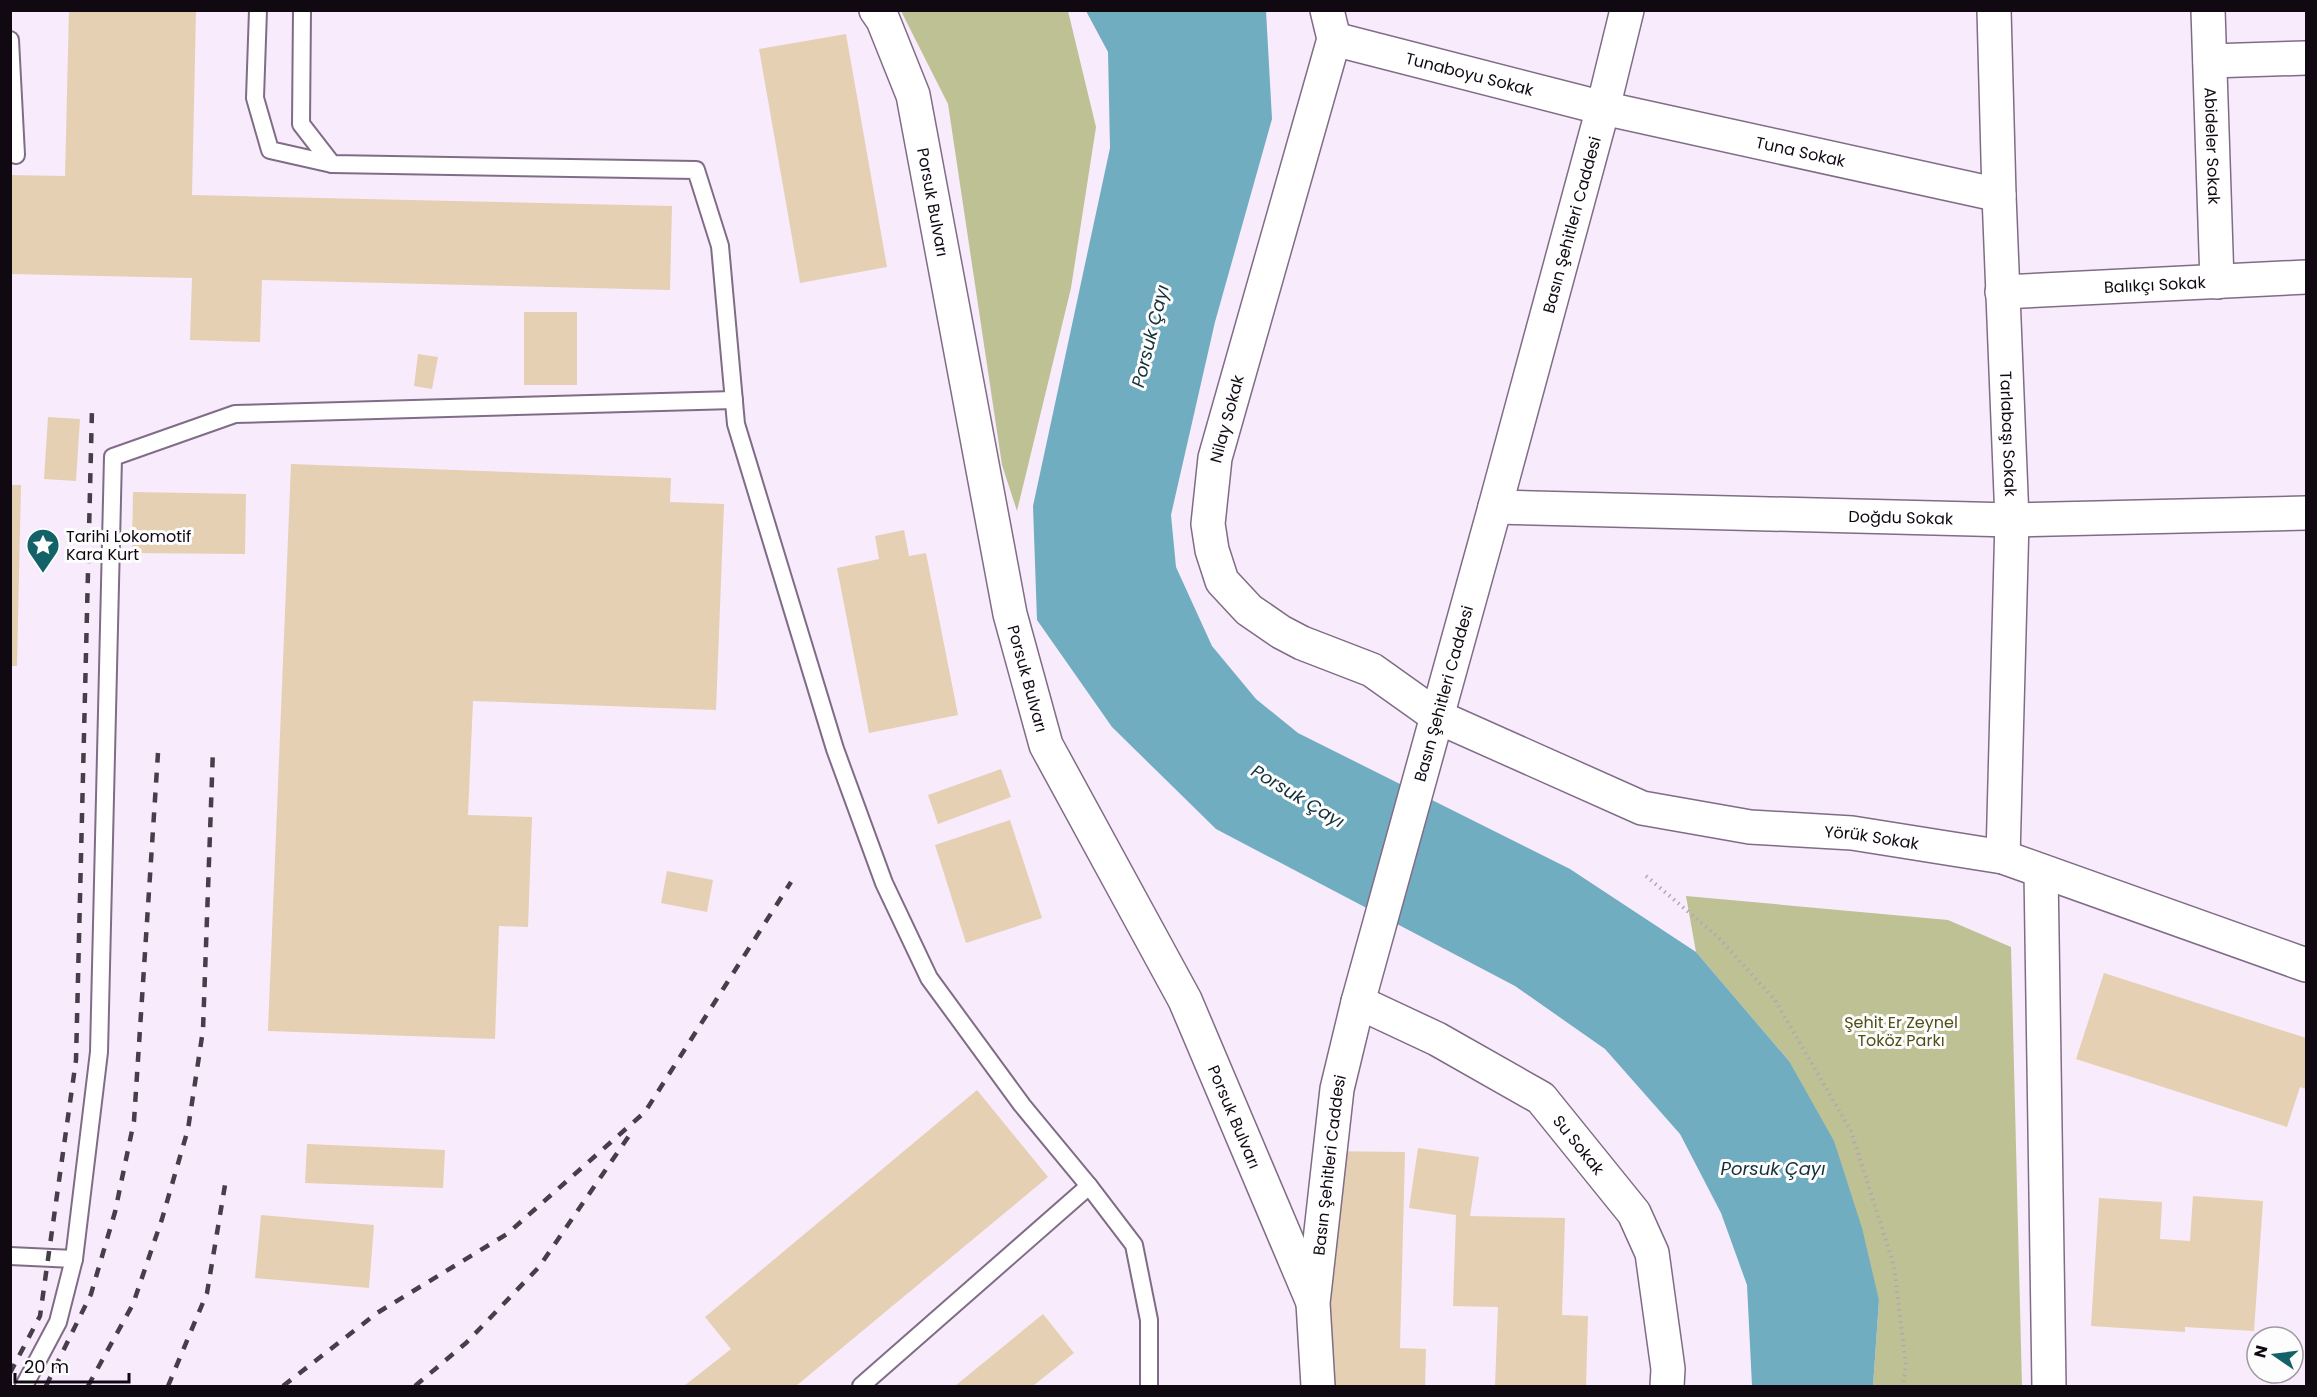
<svg xmlns="http://www.w3.org/2000/svg" width="2317" height="1397" font-family="Poppins,sans-serif">
  <rect width="100%" height="100%" fill="#f8ebfc"/>
  <g fill="#bec193">
    <polygon points="901,11 1068,11 1096,127 1071,288 1017,511 1002,465 948,104"/>
    <polygon points="1686,896 1948,920 2011,947 2022,1386 1873,1386 1879,1300 1789,1061 1696,952"/>
  </g>
  <polygon fill="#71adc1" points="1086,11 1266,11 1272,119 1215,322 1171,515 1176,567 1212,646 1256,699 1298,733 1570,869 1696,952 1789,1061 1834,1141 1862,1228 1879,1300 1873,1386 1752,1386 1747,1285 1721,1213 1680,1134 1605,1049 1515,986 1216,829 1112,727 1037,620 1033,506 1110,148 1108,52"/>
  <g fill="#e5d0b3">
    <polygon points="69,10 196,10 192,195 672,206 670,290 262,280 260,342 190,340 192,278 10,274 10,175 65,176"/>
    <polygon points="846,34 887,267 800,283 759,49"/>
    <rect x="524" y="312" width="53" height="73"/>
    <polygon points="418,354 438,357 432,389 414,386"/>
    <polygon points="48,417 80,419 76,481 44,479"/>
    <polygon points="291,464 671,478 670,502 724,504 716,710 473,701 468,815 532,817 528,927 499,926 495,1039 268,1031"/>
    <polygon points="10,485 21,485 17,666 10,666"/>
    <polygon points="133,492 246,494 245,554 132,553"/>
    <polygon points="904,530 909,556 926,553 958,715 869,733 837,568 879,559 875,536"/>
    <polygon points="1001,769 1011,797 938,824 928,795"/>
    <polygon points="1010,820 1042,918 966,943 935,845"/>
    <polygon points="667,871 713,880 707,912 661,903"/>
    <polygon points="2104,973 2306,1038 2306,1089 2300,1087 2287,1127 2076,1059"/>
    <polygon points="977,1090 1048,1177 796,1386 684,1386 731,1349 705,1317"/>
    <polygon points="307,1144 445,1150 443,1188 305,1183"/>
    <polygon points="1418,1148 1479,1157 1470,1216 1565,1218 1562,1315 1588,1316 1586,1386 1495,1386 1498,1307 1453,1306 1456,1215 1409,1208"/>
    <polygon points="1323,1151 1405,1152 1400,1348 1426,1349 1425,1386 1317,1386"/>
    <polygon points="2193,1196 2263,1201 2254,1331 2185,1327 2185,1332 2091,1326 2099,1198 2162,1202 2160,1239 2190,1241"/>
    <polygon points="261,1215 374,1225 369,1288 255,1278"/>
    <polygon points="1043,1314 1074,1353 1033,1386 955,1386"/>
  </g>
  <g fill="none" stroke-linecap="round" stroke-linejoin="round">
    <g stroke="#806c86" stroke-width="20">
      <g id="lane">
        <polyline points="258,10 255,98 270,150 332,164"/>
        <polyline points="302,10 301,124 332,164 696,170 720,246 736,424 835,749 884,883 929,978 1022,1105 1089,1186 861,1386"/>
        <polyline points="10,40 16,155"/>
        <polyline points="1089,1186 1134,1245 1149,1320 1149,1386"/>
        <polyline points="10,1256 74,1259 99,1052 113,457 235,414 734,400"/>
        <polyline points="24,1386 58,1322 74,1259"/>
      </g>
    </g>
    <g stroke="#806c86" stroke-width="36">
      <g id="street">
        <path id="s1" d="M1327,10L1334,39L1215,458L1208,524L1212,550L1222,581L1249,610L1281,632L1302,643L1372,670L1438,717L1642,808L1750,827L1852,833L2003,857L2306,965"/>
        <path id="s2" d="M1994,10L1999,195L2012,520L2003,857"/>
        <path id="s3" d="M2208,10L2217,282"/>
        <path id="s4" d="M1334,39L1603,108L1999,195"/>
        <polyline points="2210,61 2306,58"/>
        <path id="s5" d="M2002,292L2306,277"/>
        <path id="s6" d="M1495,507L2012,520L2306,513"/>
        <polyline points="2041,871 2049,1386"/>
        <path id="s7" d="M1358,1002L1437,1039L1541,1098L1634,1213L1652,1253L1668,1369L1667,1386"/>
      </g>
    </g>
    <g stroke="#806c86" stroke-width="36">
      <g id="secondary">
        <path id="s8" d="M876,10L883,20L913,95L1010,614L1046,745L1185,1000L1312,1300"/>
        <path id="s9" d="M1318,1386L1313,1303L1337,1089L1358,1002L1495,507L1603,108L1627,10"/>
      </g>
    </g>
    <polyline stroke="#b2a7b5" stroke-width="4" stroke-dasharray="1.5 4.5" stroke-linecap="butt" points="1646,876 1717,936 1775,1000 1851,1131 1894,1266 1906,1366 1903,1386"/>
    <use href="#lane" stroke="#fff" stroke-width="16"/>
    <use href="#street" stroke="#fff" stroke-width="33"/>
    <use href="#secondary" stroke="#fff" stroke-width="33"/>
    <g stroke="#473e49" stroke-width="4.5" stroke-dasharray="10 10" stroke-linecap="butt">
      <polyline points="10,1373 40,1316 76,1060 92,409"/>
      <polyline points="46,1386 91,1294 115,1212 134,1121 158,753"/>
      <polyline points="88,1386 133,1304 162,1219 188,1129 203,1030 213,749"/>
      <polyline points="168,1386 207,1293 226,1179"/>
      <polyline points="283,1386 377,1313 507,1234 645,1112 791,882"/>
      <polyline points="415,1386 466,1343 539,1267 633,1130"/>
    </g>
  </g>
  <defs>
    <g id="sight-pin" transform="scale(1.725)"><path d="M0 17L-7.5 6A9.5 9.5 0 1 1 7.5 6Z" fill="#126268" stroke="#fdfdfd"/><path d="M0-6L1.8-2.2L6-1.7L2.9 1.2L3.7 5.4L0 3.3L-3.7 5.4L-2.9 1.2L-6-1.7L-1.8-2.2Z" fill="#fff"/></g>
  </defs>
  <g fill-rule="evenodd">
    <use href="#sight-pin" x="43" y="545"/>
  </g>
  <g text-anchor="middle" dominant-baseline="central" stroke-width="6" stroke-linejoin="round" paint-order="stroke">
    <g font-size="16" fill="#100912" stroke="#fdfdfd">
      <text stroke="none"><textPath href="#s4" startOffset="140">Tunaboyu Sokak</textPath></text>
      <text stroke="none"><textPath href="#s3" startOffset="136">Abideler Sokak</textPath></text>
      <text stroke="none"><textPath href="#s4" startOffset="480">Tuna Sokak</textPath></text>
      <text stroke="none"><textPath href="#s8" startOffset="202">Porsuk Bulvarı</textPath></text>
      <text stroke="none"><textPath href="#s9" startOffset="1194">Basın Şehitleri Caddesi</textPath></text>
      <text stroke="none"><textPath href="#s5" startOffset="153">Balıkçı Sokak</textPath></text>
      <text transform="translate(1227 419) rotate(-75)">Nilay Sokak</text>
      <text stroke="none"><textPath href="#s2" startOffset="424">Tarlabaşı Sokak</textPath></text>
      <text stroke="none"><textPath href="#s6" startOffset="406">Doğdu Sokak</textPath></text>
      <text stroke="none"><textPath href="#s8" startOffset="688">Porsuk Bulvarı</textPath></text>
      <text stroke="none"><textPath href="#s9" startOffset="708">Basın Şehitleri Caddesi</textPath></text>
      <text stroke="none"><textPath href="#s1" startOffset="1304">Yörük Sokak</textPath></text>
      <text stroke="none"><textPath href="#s8" startOffset="1174">Porsuk Bulvarı</textPath></text>
      <text stroke="none"><textPath href="#s7" startOffset="267">Su Sokak</textPath></text>
      <text stroke="none"><textPath href="#s9" startOffset="222">Basın Şehitleri Caddesi</textPath></text>
    </g>
    <g font-size="16" fill="#100912" stroke="#fdfdfd" text-anchor="start">
      <text x="66" y="536">Tarihi Lokomotif<tspan x="66" dy="18">Kara Kurt</tspan></text>
    </g>
    <g font-size="16" fill="#4f5016" stroke="#fdfdfd">
      <text x="1901" y="1022">Şehit Er Zeynel<tspan x="1901" dy="18">Toköz Parkı</tspan></text>
    </g>
    <g font-size="18" font-style="italic" fill="#13313a" stroke="#fdfdfd">
      <text transform="translate(1150 336) rotate(-76)">Porsuk Çayı</text>
      <text transform="translate(1298 796) rotate(31)">Porsuk Çayı</text>
      <text x="1773" y="1168">Porsuk Çayı</text>
    </g>
  </g>
  <rect width="2317" height="1397" fill="none" stroke="#100912" stroke-width="24"/>
  <g transform="translate(2275 1355) rotate(284)"><circle r="28" fill="#fdfdfd" stroke="#9e9b9f" stroke-width="1.5"/>
  <path d="M0-4.5L10 22L0 15L-10 22Z" fill="#126268"/>
  <text y="-9" font-size="16" font-weight="bold" text-anchor="middle" fill="#100912">N</text>
  </g>
  <path d="M15 1373v9h114v-9" fill="none" stroke="#100912" stroke-width="3"/>
  <text x="24" y="1373" font-size="18" fill="#100912" stroke="#fdfdfd" stroke-width="4.5" paint-order="stroke">20 m</text>
</svg>
